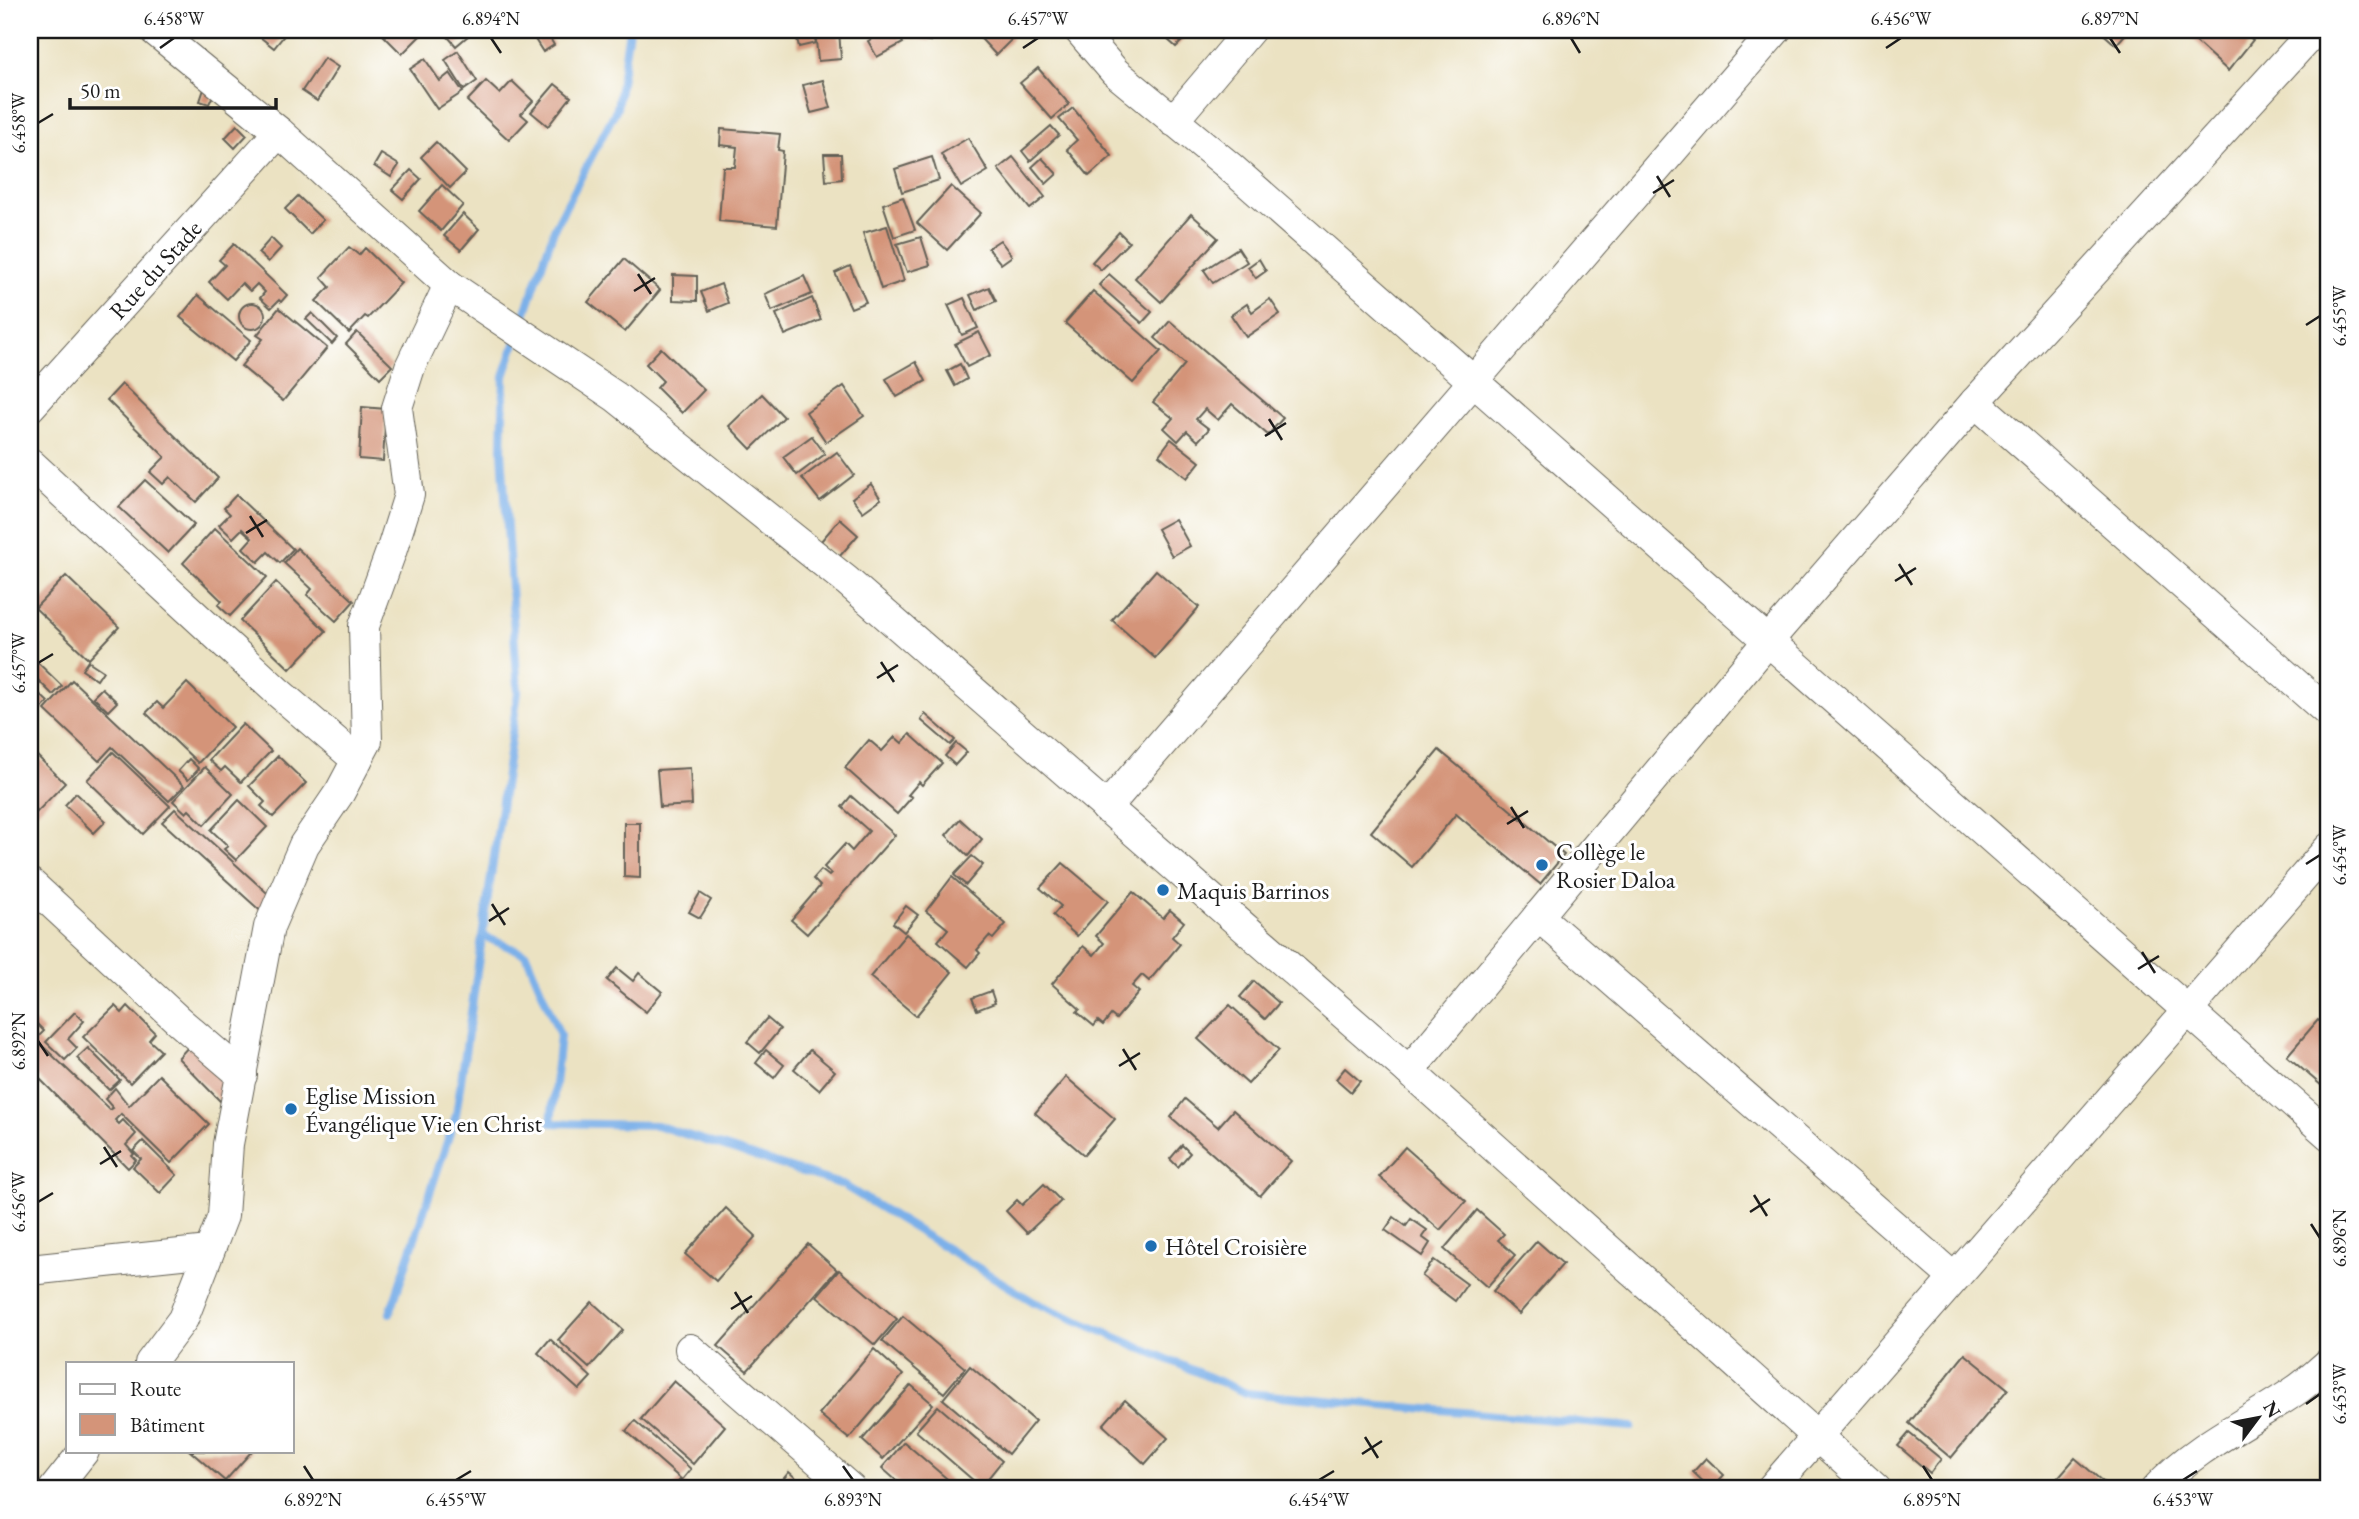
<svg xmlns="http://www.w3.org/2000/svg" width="2359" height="1519" font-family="'EB Garamond',serif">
  <rect width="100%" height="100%" fill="#fff"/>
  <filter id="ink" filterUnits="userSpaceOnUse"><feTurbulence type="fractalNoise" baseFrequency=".0143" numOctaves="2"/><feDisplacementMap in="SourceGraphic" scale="14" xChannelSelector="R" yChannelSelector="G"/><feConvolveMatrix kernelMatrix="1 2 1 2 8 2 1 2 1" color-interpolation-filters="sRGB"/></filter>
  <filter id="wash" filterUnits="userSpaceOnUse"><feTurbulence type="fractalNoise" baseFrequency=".00686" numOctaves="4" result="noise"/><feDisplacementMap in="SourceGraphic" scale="28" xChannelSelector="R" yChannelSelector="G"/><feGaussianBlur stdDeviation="1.57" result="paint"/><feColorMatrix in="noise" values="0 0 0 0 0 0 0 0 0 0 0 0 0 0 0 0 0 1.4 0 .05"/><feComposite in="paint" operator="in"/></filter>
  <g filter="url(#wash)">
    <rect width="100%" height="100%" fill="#ebe2c2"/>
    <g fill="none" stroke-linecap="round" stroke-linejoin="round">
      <g stroke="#7bb0e9" stroke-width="8">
        <polyline points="483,936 526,954 560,1035 551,1123 656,1125 843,1185 1034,1302 1246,1393 1632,1427"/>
        <polyline points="390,1313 456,1115 518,692 502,451 504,376 555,227 617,108 629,30"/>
      </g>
    </g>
    <g id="blocks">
      <g fill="#d49479">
        <polygon points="251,30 283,30 286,33 274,48"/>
        <polygon points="378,30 419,30 423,33 402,54"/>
        <polygon points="442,30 475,30 456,46"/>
        <polygon points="529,30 545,30 554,45 543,52"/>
        <polygon points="795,30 813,30 816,43 799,47"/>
        <polygon points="815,30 839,30 841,59 818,61"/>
        <polygon points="887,30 896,30 903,43 877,57 868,41"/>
        <polygon points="906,30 932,30 930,41 905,37"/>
        <polygon points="973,30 1005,30 1013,38 996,55"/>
        <polygon points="1157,30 1193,30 1176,47"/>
        <polygon points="2099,30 2129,30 2116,45"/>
        <polygon points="2183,30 2241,30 2253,40 2228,71"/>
        <polygon points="458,51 477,81 464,90 445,60"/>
        <polygon points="324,58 338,67 317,101 302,91"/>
        <polygon points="425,59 440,81 450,73 463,92 437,109 410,69"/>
        <polygon points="1038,68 1069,104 1052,119 1020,83"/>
        <polygon points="823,80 831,108 811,113 803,85"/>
        <polygon points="486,81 500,94 512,81 533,101 521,114 528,120 509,140 467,101"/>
        <polygon points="555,84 571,97 548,126 531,112"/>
        <polygon points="204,89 214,93 209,104 200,101"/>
        <polygon points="1073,108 1112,156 1089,176 1067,149 1077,140 1059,119"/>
        <polygon points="237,125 247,135 235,148 225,138"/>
        <polygon points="1051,126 1059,135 1030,161 1022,151"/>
        <polygon points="721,129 780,134 778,150 783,151 777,226 719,221 723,167 735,167 737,147 720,145"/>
        <polygon points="968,138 988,171 961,187 941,154"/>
        <polygon points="436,142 466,172 450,188 421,157"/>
        <polygon points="381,154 399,165 391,177 374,166"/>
        <polygon points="824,154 841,154 842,179 826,181"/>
        <polygon points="932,157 939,180 902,192 895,169"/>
        <polygon points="1013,157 1045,197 1030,209 998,169"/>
        <polygon points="1042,158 1057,174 1046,184 1032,167"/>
        <polygon points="411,170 421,179 403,199 392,190"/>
        <polygon points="442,185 463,205 441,231 419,211"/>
        <polygon points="951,186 981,213 947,250 917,223"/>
        <polygon points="298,196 323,220 310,234 285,209"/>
        <polygon points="903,197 915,230 894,237 883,204"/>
        <polygon points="463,214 479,229 461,250 444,236"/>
        <polygon points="1191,214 1218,238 1161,302 1135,278"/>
        <polygon points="887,226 904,281 881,289 863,233"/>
        <polygon points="1119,232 1129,242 1101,270 1092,262"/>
        <polygon points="921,237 930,265 907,272 897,244"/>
        <polygon points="271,238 281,248 268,262 258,253"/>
        <polygon points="1000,240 1012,256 1001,264 988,248"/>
        <polygon points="234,244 287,295 281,302 279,300 271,308 260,298 265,292 257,284 250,291 242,283 227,299 209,282 225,265 219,260"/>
        <polygon points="349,247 359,255 365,248 401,283 368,318 365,316 349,333 316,301 330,287 321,277"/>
        <polygon points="1238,248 1247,262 1213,283 1204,270"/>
        <polygon points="624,259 660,290 625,332 588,302"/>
        <polygon points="1259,259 1266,271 1256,278 1248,267"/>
        <polygon points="850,266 866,302 851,308 835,273"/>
        <polygon points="1109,274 1152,312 1142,323 1099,285"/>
        <polygon points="673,275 697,276 697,301 673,300"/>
        <polygon points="804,276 812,294 772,311 765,294"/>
        <polygon points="721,284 728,303 709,311 701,292"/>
        <polygon points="989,287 996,301 977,310 970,295"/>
        <polygon points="1093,291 1161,351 1133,383 1065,323"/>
        <polygon points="198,295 251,340 233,361 180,317"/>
        <polygon points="812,298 821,320 785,335 776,314"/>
        <polygon points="964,298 978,328 962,335 948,305"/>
        <polygon points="1270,299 1280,314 1246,337 1231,315 1247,304 1252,312"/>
        <circle cx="252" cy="316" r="13"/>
        <polygon points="279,308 327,348 283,401 241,366 263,339 257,335"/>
        <polygon points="312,313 337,338 332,344 306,319"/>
        <polygon points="1170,321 1283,418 1268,435 1232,404 1218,420 1205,409 1196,419 1209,429 1198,441 1187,431 1178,441 1164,428 1173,418 1153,402 1185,364 1155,338"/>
        <polygon points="357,332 392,366 380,378 346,344"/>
        <polygon points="979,332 991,355 967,367 955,344"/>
        <polygon points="661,348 704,390 682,413 657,388 663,381 646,364"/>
        <polygon points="916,362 926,381 897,397 886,379"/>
        <polygon points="960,364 967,379 955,386 947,371"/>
        <polygon points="122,384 218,478 196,502 170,477 163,484 150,472 165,457 107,400"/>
        <polygon points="844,386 864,416 826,442 806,412"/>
        <polygon points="762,394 784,417 751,449 729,426"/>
        <polygon points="362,407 386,409 383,461 359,459"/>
        <polygon points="812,436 825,454 797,475 783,457"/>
        <polygon points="1171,439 1200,462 1187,478 1159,455"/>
        <polygon points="837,452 854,475 820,501 802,478"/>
        <polygon points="145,480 194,525 168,553 119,507"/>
        <polygon points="871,484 881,499 863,512 852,498"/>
        <polygon points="236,495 293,549 280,563 268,552 258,562 243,548 252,538 242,529 233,538 219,525 230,514 224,508"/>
        <polygon points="840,519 858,535 839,557 821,541"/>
        <polygon points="1175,519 1190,546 1172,556 1157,529"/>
        <polygon points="215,528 267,577 230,616 218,605 222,601 183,563"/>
        <polygon points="297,548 354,601 336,621 307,595 312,589 284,563"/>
        <polygon points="1156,570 1199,607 1155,658 1112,620"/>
        <polygon points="66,576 119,627 89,659 35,608"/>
        <polygon points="276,582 326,631 290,669 240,621"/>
        <polygon points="30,655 62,686 53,695 30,672"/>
        <polygon points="88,661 103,671 97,680 82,670"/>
        <polygon points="72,680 184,786 169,801 112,747 99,761 45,710"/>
        <polygon points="187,683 232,727 198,763 146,713 157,702 163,708"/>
        <polygon points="30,685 48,702 34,717 30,713"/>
        <polygon points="102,688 117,702 108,711 93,697"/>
        <polygon points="925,714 955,740 950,745 921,720"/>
        <polygon points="243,724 271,751 241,782 225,767 221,771 209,760"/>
        <polygon points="910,734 942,763 922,785 919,782 908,795 912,797 897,814 845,768 869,740 882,751 895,737 902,743"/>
        <polygon points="956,743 967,752 955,765 945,756"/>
        <polygon points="30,749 65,783 35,814 30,810"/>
        <polygon points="1439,750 1564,855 1540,884 1456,814 1412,867 1371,832"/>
        <polygon points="113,752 170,806 143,834 87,780"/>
        <polygon points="278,756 306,783 273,817 261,806 265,802 249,786"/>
        <polygon points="189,759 199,769 188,780 178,771"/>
        <polygon points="205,767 233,794 204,825 189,810 186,813 173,801"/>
        <polygon points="690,768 692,805 660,807 657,770"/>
        <polygon points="76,793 106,821 94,833 65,805"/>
        <polygon points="851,796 895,835 807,934 791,920 820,886 813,879 821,870 829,876 831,874 824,867 845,844 852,851 869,831 842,807"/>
        <polygon points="239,800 267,827 236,860 224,849 228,846 211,830"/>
        <polygon points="175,809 277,902 265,915 162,822"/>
        <polygon points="960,819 982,839 968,856 946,835"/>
        <polygon points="624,823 640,823 640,878 624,877"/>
        <polygon points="972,856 983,865 966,885 954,875"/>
        <polygon points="1063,863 1108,901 1077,936 1053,915 1061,906 1040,888"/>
        <polygon points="952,877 1006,924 993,939 989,936 977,950 980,953 968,967 938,941 948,929 926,911"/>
        <polygon points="1133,892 1163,918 1170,910 1184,922 1172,937 1180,944 1149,981 1142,975 1132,986 1139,992 1116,1019 1111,1015 1103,1025 1098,1021 1094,1026 1077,1012 1080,1009 1052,984 1083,946 1094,955 1104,943 1096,936"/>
        <polygon points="700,893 711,900 700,918 689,912"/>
        <polygon points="906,906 918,915 904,932 893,923"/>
        <polygon points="906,934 952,972 916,1016 870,977"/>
        <polygon points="617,968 633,981 639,973 662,992 646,1012 607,980"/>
        <polygon points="1254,981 1279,1003 1265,1019 1240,997"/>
        <polygon points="991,991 995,1003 977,1010 972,998"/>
        <polygon points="1230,1005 1279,1050 1248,1084 1198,1039"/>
        <polygon points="115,1006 122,1013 128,1006 155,1033 149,1040 161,1051 130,1083 83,1037"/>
        <polygon points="75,1012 84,1021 68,1039 77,1048 65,1060 46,1042"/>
        <polygon points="767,1018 780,1029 760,1053 747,1042"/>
        <polygon points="2318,1020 2329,1030 2329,1092 2287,1056"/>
        <polygon points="35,1022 44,1031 38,1037 30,1028"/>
        <polygon points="30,1034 110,1110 113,1108 105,1099 115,1088 129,1106 159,1075 209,1124 171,1163 121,1114 115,1120 119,1124 123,1120 136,1134 126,1145 134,1154 132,1156 136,1160 128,1168 38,1077 35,1080 30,1075"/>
        <polygon points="191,1044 234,1088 220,1101 178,1058"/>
        <polygon points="88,1048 120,1080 109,1090 77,1058"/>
        <polygon points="766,1050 784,1065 774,1078 756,1063"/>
        <polygon points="810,1050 835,1071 819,1090 794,1069"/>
        <polygon points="1345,1068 1360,1081 1351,1092 1336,1079"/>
        <polygon points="1066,1077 1115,1119 1084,1155 1035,1113"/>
        <polygon points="1185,1099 1218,1127 1233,1110 1291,1161 1260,1196 1171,1117"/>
        <polygon points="143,1141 177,1175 160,1193 133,1167 141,1159 133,1151"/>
        <polygon points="1182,1145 1190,1153 1178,1167 1170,1159"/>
        <polygon points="1405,1147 1466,1201 1440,1230 1379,1177"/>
        <polygon points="1044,1184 1061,1201 1027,1233 1006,1211 1017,1200 1022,1205"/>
        <polygon points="726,1208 756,1236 716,1281 685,1254"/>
        <polygon points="1477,1210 1504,1234 1498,1240 1515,1255 1487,1287 1444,1249"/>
        <polygon points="1394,1217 1406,1226 1411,1219 1427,1230 1422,1237 1430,1243 1422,1256 1385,1230"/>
        <polygon points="1537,1241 1563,1264 1519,1314 1493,1291"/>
        <polygon points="808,1244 837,1270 747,1371 718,1346"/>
        <polygon points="1434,1260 1467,1284 1455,1301 1422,1276"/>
        <polygon points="839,1270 897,1319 875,1345 817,1296"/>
        <polygon points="592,1302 623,1330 589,1368 558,1340"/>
        <polygon points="903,1316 965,1368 944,1393 882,1341"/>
        <polygon points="550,1339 591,1377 579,1390 538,1353"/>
        <polygon points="874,1349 903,1375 849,1439 819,1414"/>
        <polygon points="1965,1354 2008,1389 1951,1458 1909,1423"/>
        <polygon points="970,1366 1035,1421 1008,1454 943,1399"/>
        <polygon points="674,1381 725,1426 693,1464 641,1419"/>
        <polygon points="911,1385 933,1404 883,1459 862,1440"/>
        <polygon points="1125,1400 1168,1438 1145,1464 1103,1425"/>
        <polygon points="938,1406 1002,1461 981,1487 916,1431"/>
        <polygon points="635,1421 691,1469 682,1480 626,1431"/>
        <polygon points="1909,1433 1941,1459 1930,1473 1898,1446"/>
        <polygon points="904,1442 959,1489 906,1489 882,1468"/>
        <polygon points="190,1451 252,1451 225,1481"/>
        <polygon points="1706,1458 1724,1475 1711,1489 1693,1472"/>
        <polygon points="2075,1458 2109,1487 2107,1489 2048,1489"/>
        <polygon points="789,1472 808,1489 775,1489"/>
        <polygon points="680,1480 690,1489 672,1489"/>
        <polygon points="188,1481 196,1489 180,1489"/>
      </g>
    </g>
  </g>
  <g filter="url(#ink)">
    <use href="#blocks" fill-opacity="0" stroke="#646156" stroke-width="2"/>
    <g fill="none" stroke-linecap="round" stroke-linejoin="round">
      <g stroke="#646156" stroke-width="32">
        <g id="minor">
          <polyline points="154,30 279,132 449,285 616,397 847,581 1409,1071 1876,1489"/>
          <polyline points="1079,30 1115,72 1229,166 2329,1135"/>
          <polyline points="1173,121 1250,30"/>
          <polyline points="1975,402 2329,713"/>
          <path id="s1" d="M30,407L279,132"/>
          <polyline points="30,463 279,693 357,760"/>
          <polyline points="1106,808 1776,30"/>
          <polyline points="30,883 180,1022 242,1075"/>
          <polyline points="1538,916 1954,1278"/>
          <polyline points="1409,1071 1768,641 1975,402 2315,30"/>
          <polyline points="30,1270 209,1251"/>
          <polyline points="690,1349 851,1489"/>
          <polyline points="150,1363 183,1319 223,1216 228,1144 269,927 304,845 340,792 367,741 364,626 392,549 409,495 397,408 410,367 449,285"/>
          <polyline points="54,1489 84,1451"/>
          <polyline points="1771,1489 2329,848"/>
          <path d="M2156,1489C2194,1447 2248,1423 2295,1391C2307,1383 2318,1372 2329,1363"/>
        </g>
      </g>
      <use href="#minor" stroke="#fff" stroke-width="30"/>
    </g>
  </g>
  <path fill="none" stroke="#1c1c1c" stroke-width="2.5" d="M491,38L501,53M1571,38L1580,53M2110,38L2120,53M160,48L174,38M1023,48L1038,38M1886,48L1901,38M38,123L53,114M1657,176L1670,197M1653,193L1674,180M638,274L651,294M634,291L655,278M2306,325L2320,316M1269,419L1282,440M1265,436L1286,423M250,516L263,537M246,533L267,520M1899,564L1912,585M1895,581L1916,568M881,662L894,682M38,663L53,654M877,678L898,665M1511,807L1524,828M1507,824L1528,811M2306,864L2320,855M492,904L505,925M489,921L509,908M2142,952L2155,973M2138,969L2159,956M38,1041L48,1056M1123,1049L1136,1070M1119,1066L1140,1053M104,1147L117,1167M100,1164L121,1151M1754,1195L1767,1216M38,1202L53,1193M1750,1212L1770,1199M2311,1224L2320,1238M735,1292L748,1313M731,1309L752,1296M2306,1404L2320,1394M1365,1437L1378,1458M1362,1454L1382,1441M304,1466L313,1480M843,1466L853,1480M1923,1466L1932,1480M456,1480L471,1471M1319,1480L1334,1471M2183,1480L2197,1471"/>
  <g fill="#1f6fb2" stroke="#fff" stroke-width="2.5">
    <circle cx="1542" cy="865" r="7"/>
    <circle cx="1163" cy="890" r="7"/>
    <circle cx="291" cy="1109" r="7"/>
    <circle cx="1151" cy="1246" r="7"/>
  </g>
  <g text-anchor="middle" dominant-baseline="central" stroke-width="6" stroke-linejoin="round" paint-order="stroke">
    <g font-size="24" fill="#1c1c1c" stroke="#fff">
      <text stroke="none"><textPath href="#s1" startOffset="186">Rue du Stade</textPath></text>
    </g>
    <g font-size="24" fill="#1c1c1c" stroke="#fff" text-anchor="start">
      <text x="1556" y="851">Collège le<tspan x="1556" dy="28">Rosier Daloa</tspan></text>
      <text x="1177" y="890">Maquis Barrinos</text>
      <text x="305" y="1095">Eglise Mission<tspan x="305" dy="28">Évangélique Vie en Christ</tspan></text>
      <text x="1165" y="1246">Hôtel Croisière</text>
    </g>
  </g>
  <rect width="2359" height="1519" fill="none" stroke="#fff" stroke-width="77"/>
  <rect x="66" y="1362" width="228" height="91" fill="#ffffff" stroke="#a4a4a4" stroke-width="2"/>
  <rect x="80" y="1384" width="35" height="10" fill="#ffffff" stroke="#a4a4a4" stroke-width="2"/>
  <text x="130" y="1396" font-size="21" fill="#1c1c1c">Route</text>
  <rect x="80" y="1414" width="35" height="21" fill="#d49479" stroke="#a4a4a4" stroke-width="2"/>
  <text x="130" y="1432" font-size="21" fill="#1c1c1c">Bâtiment</text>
  <g transform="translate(2258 1418) rotate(58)" stroke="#ffffff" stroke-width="5" paint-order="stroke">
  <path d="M0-5L12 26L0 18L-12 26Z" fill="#1c1c1c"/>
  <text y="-10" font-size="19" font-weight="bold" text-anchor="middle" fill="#1c1c1c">N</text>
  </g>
  <path d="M70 98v10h206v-10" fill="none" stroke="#1c1c1c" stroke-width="3.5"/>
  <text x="80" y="98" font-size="21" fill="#1c1c1c" stroke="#ffffff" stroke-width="5" paint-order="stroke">50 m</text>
  <rect x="38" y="38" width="2282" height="1442" fill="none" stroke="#1c1c1c" stroke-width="2.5"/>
  <g font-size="18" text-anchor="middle" fill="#1c1c1c">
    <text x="174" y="25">6.458°W</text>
    <text x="491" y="25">6.894°N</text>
    <text x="1038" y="25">6.457°W</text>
    <text x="1571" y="25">6.896°N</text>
    <text x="1901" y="25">6.456°W</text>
    <text x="2110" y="25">6.897°N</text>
    <text transform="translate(19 123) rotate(-90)" y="6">6.458°W</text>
    <text transform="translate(2340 316) rotate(-90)" y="6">6.455°W</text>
    <text transform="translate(19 663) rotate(-90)" y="6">6.457°W</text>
    <text transform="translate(2340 855) rotate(-90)" y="6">6.454°W</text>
    <text transform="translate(19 1041) rotate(-90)" y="6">6.892°N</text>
    <text transform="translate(19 1202) rotate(-90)" y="6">6.456°W</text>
    <text transform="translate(2340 1238) rotate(-90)" y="6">6.896°N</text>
    <text transform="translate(2340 1394) rotate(-90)" y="6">6.453°W</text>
    <text x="313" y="1506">6.892°N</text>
    <text x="456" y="1506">6.455°W</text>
    <text x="853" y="1506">6.893°N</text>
    <text x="1319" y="1506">6.454°W</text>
    <text x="1932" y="1506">6.895°N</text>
    <text x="2183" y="1506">6.453°W</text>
  </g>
</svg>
